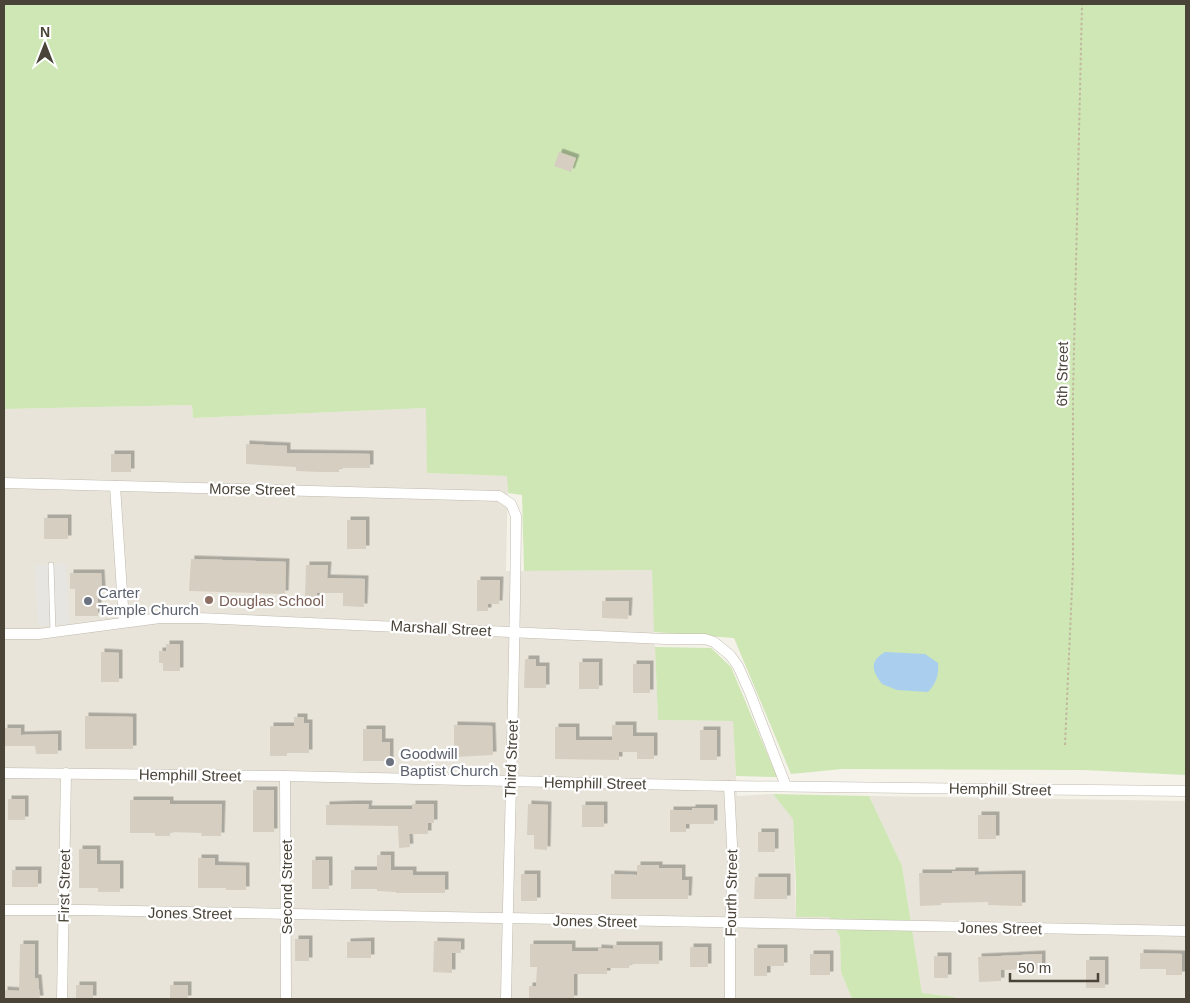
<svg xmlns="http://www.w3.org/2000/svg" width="1190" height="1003" font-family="Helvetica,sans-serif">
  <defs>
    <filter id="shadow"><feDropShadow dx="3.5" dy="-3.5" stdDeviation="0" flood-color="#0004"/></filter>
  </defs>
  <rect width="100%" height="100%" fill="#f5f2ea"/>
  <g fill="#e8e4d9">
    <polygon points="192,405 193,418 427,408 427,473 508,476 506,571 652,570 658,720 733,721 737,796 773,794 793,818 796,917 829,917 840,937 841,972 852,999 4,999 4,409"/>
    <polygon points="869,796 1186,801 1186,999 955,999 955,997 922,993 902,866"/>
  </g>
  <g fill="#cee7b5">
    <polygon points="4,4 1186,4 1186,775 1083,770 842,769 791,774 734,638 654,632 652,570 524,571 522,495 508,493 507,476 427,473 426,408 193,418 192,405 4,409"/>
    <polygon points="655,647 711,648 731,667 777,777 736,776 733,721 658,720"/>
    <polygon points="773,794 869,796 902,866 922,993 955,997 955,999 852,999 841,972 840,937 829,917 796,917 796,885 793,819"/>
  </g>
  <polygon fill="#e6e5e2" points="66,564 69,625 38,626 35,565"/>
  <path fill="#aacfee" d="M885,652L925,654L938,663C939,676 936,683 928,692L897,690L882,684C872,671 869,661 885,652Z"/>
  <g fill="#d6cec0" filter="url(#shadow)">
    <polygon points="559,152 576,158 571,172 554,166"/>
    <polygon points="246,444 287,446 287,453 370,454 370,468 339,468 339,472 320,472 296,471 296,467 246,464"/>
    <rect x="111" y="454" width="20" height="18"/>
    <rect x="44" y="518" width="24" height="21"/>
    <rect x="347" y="520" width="19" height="29"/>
    <polygon points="191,559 286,562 285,594 189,591"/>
    <polygon points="306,565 328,565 327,578 365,579 364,607 343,606 343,593 317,593 317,599 305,598"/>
    <polygon points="70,573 101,573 102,590 98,591 98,616 75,616 75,589 70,589"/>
    <polygon points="477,580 500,580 499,604 488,604 488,611 477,611"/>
    <polygon points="602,601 629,601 628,619 602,618"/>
    <polygon points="166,644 180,644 180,671 163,671 163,663 159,663 159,651 166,651"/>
    <polygon points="101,652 119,653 119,682 101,682"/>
    <polygon points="525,659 536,659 536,666 546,666 546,688 524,688"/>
    <rect x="579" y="662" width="20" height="27"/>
    <rect x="633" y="664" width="17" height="29"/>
    <polygon points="85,716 133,717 133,749 85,749"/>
    <polygon points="294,717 304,717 304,723 309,723 309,753 287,753 287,756 270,756 270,726 294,726"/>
    <polygon points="454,725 492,726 493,755 454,757"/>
    <polygon points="612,725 633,725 633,736 654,736 654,759 637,759 637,752 619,752 619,760 555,759 555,727 576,727 576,740 612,740"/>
    <polygon points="4,728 21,728 21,735 58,734 58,754 36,754 35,746 4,746"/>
    <polygon points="363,729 382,729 382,742 390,742 390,761 363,761"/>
    <rect x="700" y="730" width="17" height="30"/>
    <rect x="253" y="790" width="21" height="42"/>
    <rect x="8" y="799" width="17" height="21"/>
    <polygon points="130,800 170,800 170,804 222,804 221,836 201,836 202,833 170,832 170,836 155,836 155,833 130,833"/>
    <polygon points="352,804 369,804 368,809 412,809 412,804 434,804 434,823 428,823 428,834 409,834 410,847 399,848 398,826 326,825 326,805"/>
    <polygon points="528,804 548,805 547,850 534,849 534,835 527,835"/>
    <rect x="582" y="805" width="22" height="22"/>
    <polygon points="692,808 714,808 714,824 686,824 686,832 670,832 670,810 692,810"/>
    <rect x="978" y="815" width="18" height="24"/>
    <rect x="758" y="832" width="17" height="20"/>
    <polygon points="79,849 97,849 97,864 120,864 120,892 98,892 98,888 79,888"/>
    <polygon points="377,855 391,855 391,870 413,870 413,875 445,875 445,893 396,893 396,892 377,891 377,889 351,889 351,870 377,870"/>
    <polygon points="198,858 215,858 215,865 246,866 246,890 226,890 226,888 198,888"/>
    <rect x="312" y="860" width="17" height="29"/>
    <polygon points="637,865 659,865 659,868 682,868 682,880 689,880 688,899 611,899 611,874 637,875"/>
    <rect x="12" y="870" width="26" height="17"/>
    <polygon points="952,871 975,871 975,875 1022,874 1022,906 988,905 988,902 941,903 941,905 920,906 919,873 952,873"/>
    <rect x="521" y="874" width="16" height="27"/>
    <polygon points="755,877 787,877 787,899 754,899"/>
    <rect x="295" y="939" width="14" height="22"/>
    <polygon points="371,941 371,958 347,958 347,942"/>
    <polygon points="434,941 461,942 461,953 452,953 452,973 433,972"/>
    <polygon points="20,944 35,944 35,978 38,978 40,999 4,999 4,990 19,991"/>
    <polygon points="530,944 572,944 572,951 598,951 598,948 613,949 613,945 659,945 659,964 630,964 629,968 607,968 607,974 574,974 574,999 529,999 529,986 536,986 537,967 530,967"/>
    <rect x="690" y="947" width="18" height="20"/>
    <polygon points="754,948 784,948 784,966 767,966 767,976 754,976"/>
    <polygon points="1140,953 1182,954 1182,975 1166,975 1166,969 1140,969"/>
    <rect x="810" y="954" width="20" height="21"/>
    <polygon points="1042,954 1042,969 1001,970 1001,981 979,982 978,957"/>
    <rect x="934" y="956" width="14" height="22"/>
    <rect x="1086" y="960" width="19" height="28"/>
    <rect x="76" y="985" width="17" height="14"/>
    <rect x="170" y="985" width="18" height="14"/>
  </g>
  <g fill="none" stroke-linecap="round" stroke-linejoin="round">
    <g stroke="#c0baad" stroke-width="6">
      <polyline id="lane" points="51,565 53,632"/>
    </g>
    <g stroke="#c0baad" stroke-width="11">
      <g id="street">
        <path d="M4,483L499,496L511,504L516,516C515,677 509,838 506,999"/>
        <polyline points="115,486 124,622"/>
        <polyline points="4,634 39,634 160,618 198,618 665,639 705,639 714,642 730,655 738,666 750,693 786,786"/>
        <polyline points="4,773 285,776 729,786 1186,791"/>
        <polyline points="285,776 286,999"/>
        <polyline points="729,786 733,864 730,923 730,999"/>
        <polyline points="4,910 81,910 1186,931"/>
        <polyline points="62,999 66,773"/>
      </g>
    </g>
    <polyline stroke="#c1b79f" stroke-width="2" stroke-dasharray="2.5 2.5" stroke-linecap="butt" points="1065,745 1073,565 1073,393 1082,4"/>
    <use href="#lane" stroke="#fff" stroke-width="5"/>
    <use href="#street" stroke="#fff" stroke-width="10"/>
  </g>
  <circle fill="#8d6e63" stroke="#fff" stroke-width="2" cx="209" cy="600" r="5"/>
  <g fill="#6b7280" stroke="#fff" stroke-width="2">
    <circle cx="88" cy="601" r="5"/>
    <circle cx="390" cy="762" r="5"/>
  </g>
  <g text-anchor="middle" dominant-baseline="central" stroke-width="4.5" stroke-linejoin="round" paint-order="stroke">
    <g font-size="15" fill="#494338" stroke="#fff">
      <text transform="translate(1062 374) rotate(-89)">6th Street</text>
      <text transform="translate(252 489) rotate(1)">Morse Street</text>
      <text transform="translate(441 628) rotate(3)">Marshall Street</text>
      <text transform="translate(511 759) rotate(-88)">Third Street</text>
      <text transform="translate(190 775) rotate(1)">Hemphill Street</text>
      <text transform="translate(595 783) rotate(1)">Hemphill Street</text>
      <text transform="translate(1000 789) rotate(1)">Hemphill Street</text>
      <text transform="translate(64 886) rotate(-89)">First Street</text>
      <text transform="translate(286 887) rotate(-90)">Second Street</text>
      <text transform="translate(731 893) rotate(-89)">Fourth Street</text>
      <text transform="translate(190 913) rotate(1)">Jones Street</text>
      <text transform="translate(595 921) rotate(1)">Jones Street</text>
      <text transform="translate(1000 928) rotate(1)">Jones Street</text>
    </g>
    <g font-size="15" fill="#5b616d" stroke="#fff" text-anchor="start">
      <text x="98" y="592">Carter<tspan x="98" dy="17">Temple Church</tspan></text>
      <text x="400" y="753">Goodwill<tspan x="400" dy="17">Baptist Church</tspan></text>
    </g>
    <g font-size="15" fill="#785e54" stroke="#fff" text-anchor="start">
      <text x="219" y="600">Douglas School</text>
    </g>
  </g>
  <rect width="1190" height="1003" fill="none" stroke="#494338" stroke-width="10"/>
  <g transform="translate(45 45)" stroke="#ffffff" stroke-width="4" paint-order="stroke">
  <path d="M0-4L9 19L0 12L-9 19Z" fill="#494338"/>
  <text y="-8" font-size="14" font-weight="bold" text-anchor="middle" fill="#494338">N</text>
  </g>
  <path d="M1010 973v8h88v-8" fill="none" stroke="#494338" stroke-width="2.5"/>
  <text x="1018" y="973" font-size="15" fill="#494338" stroke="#ffffff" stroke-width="4" paint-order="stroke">50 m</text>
</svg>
